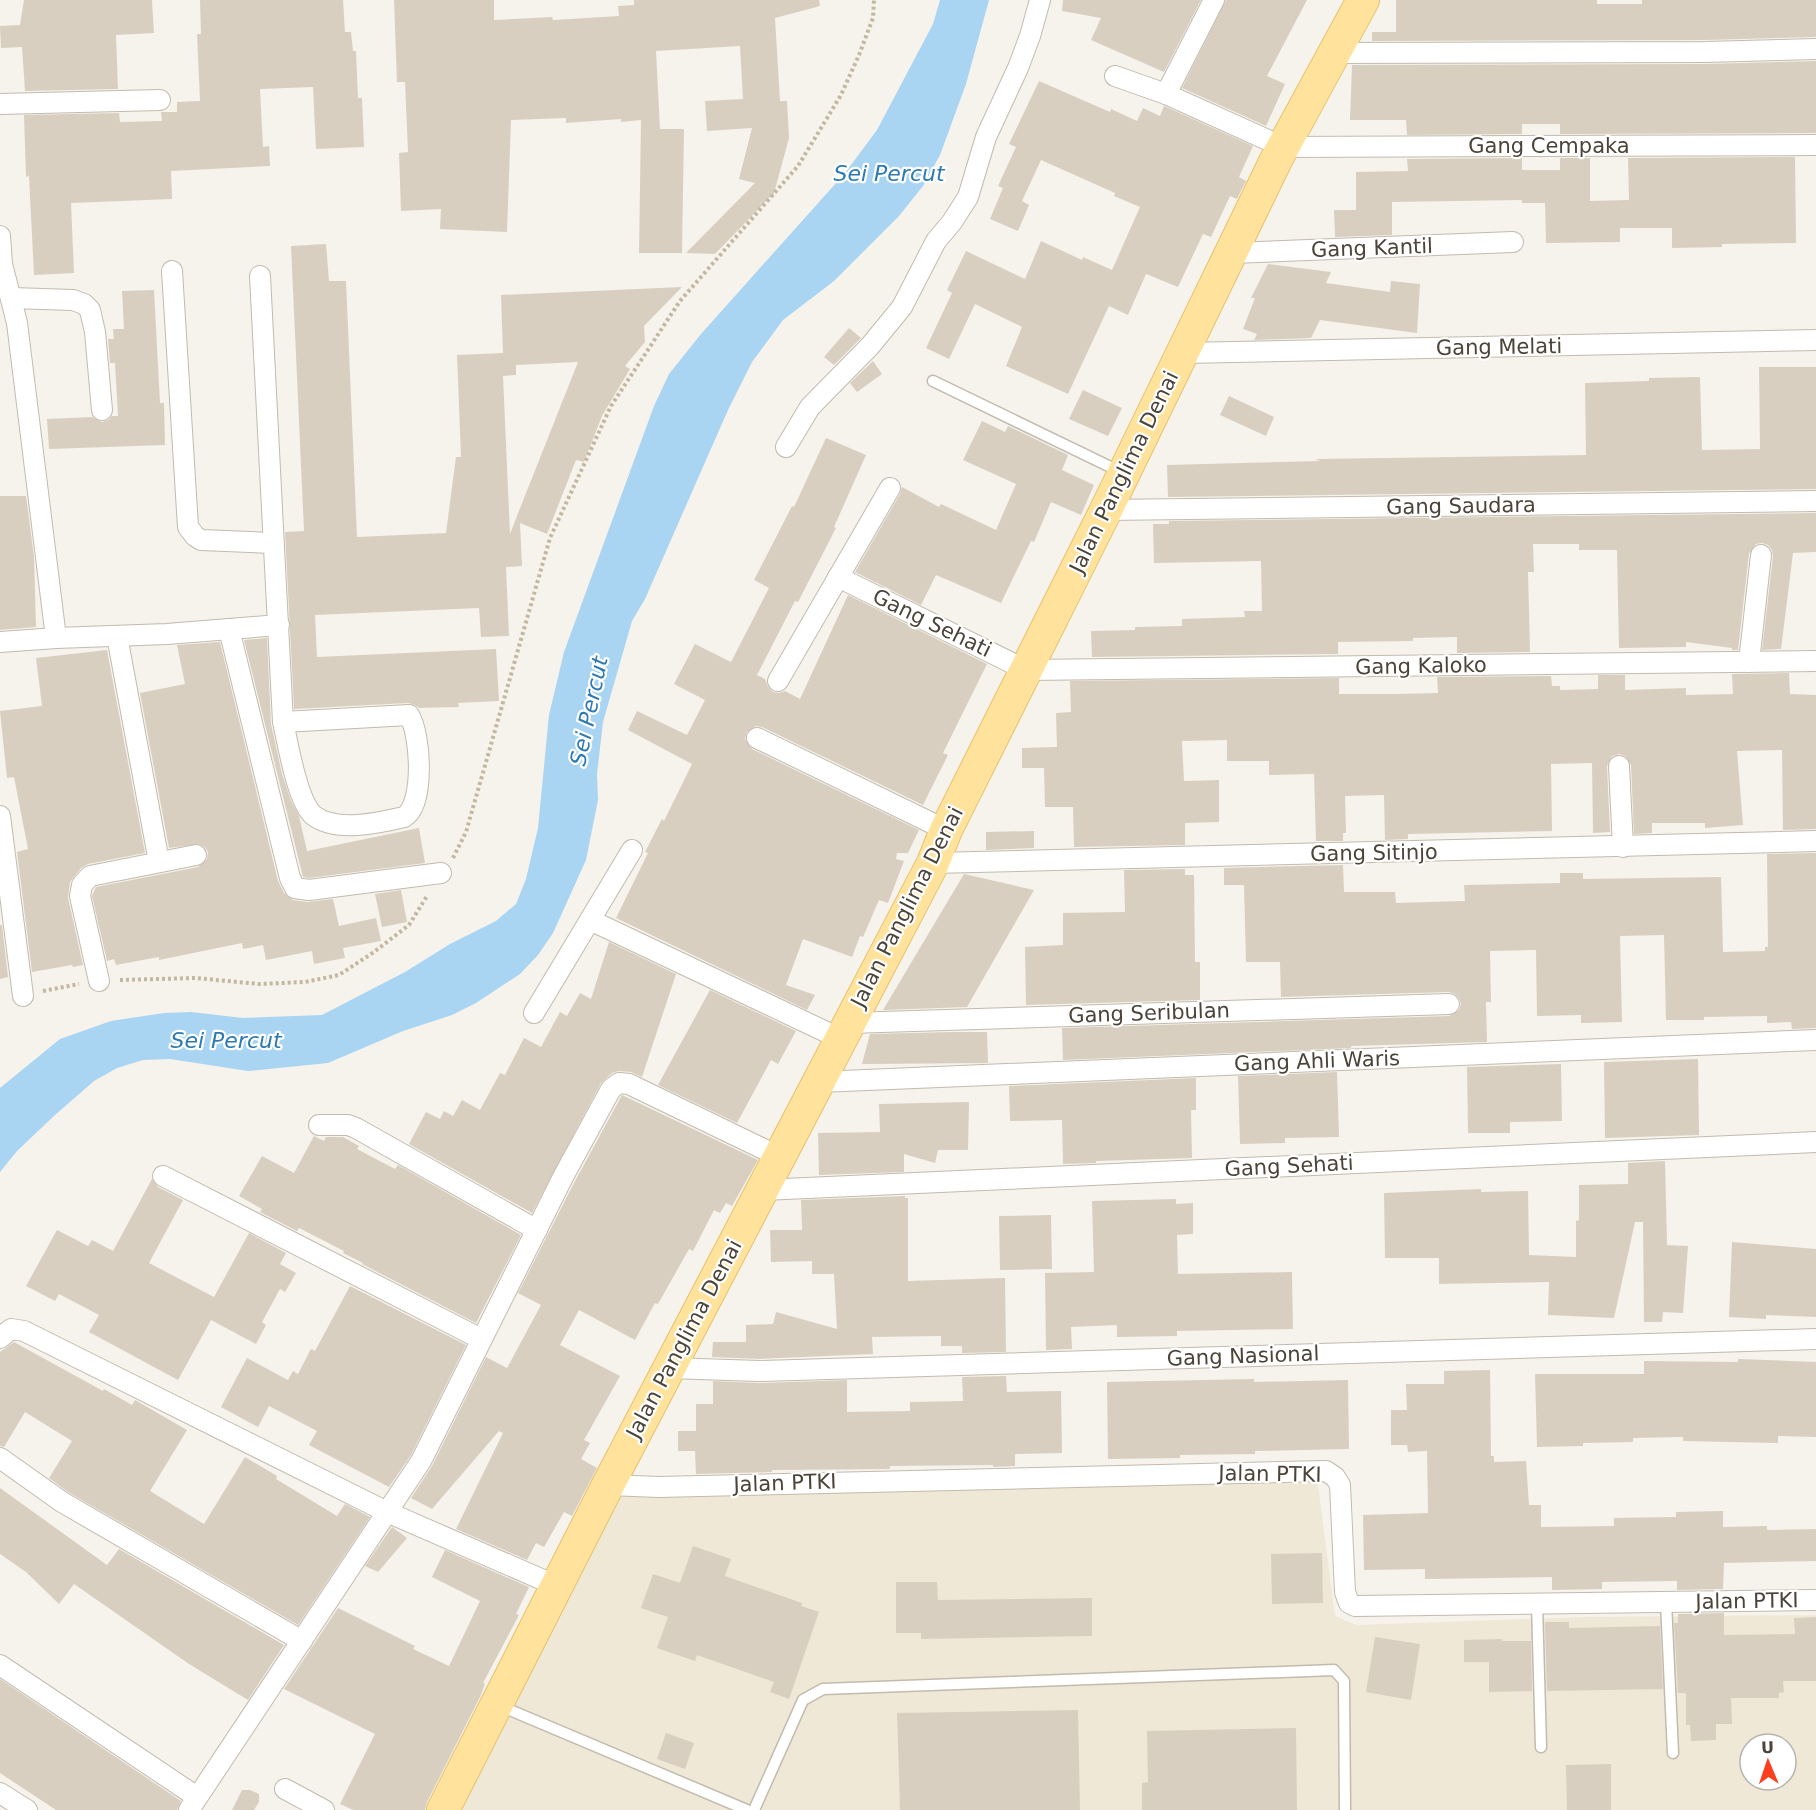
<svg xmlns="http://www.w3.org/2000/svg" width="1816" height="1810" font-family="'DejaVu Sans',sans-serif">
  <rect width="100%" height="100%" fill="#f6f3ec"/>
  <path fill="#efe8d6" fill-rule="evenodd" d="M1317,1477L1335,1616L1356,1625L1585,1617L1816,1615V1810H462L613,1496ZM1750,1744H1786V1780H1750Z"/>
  <polygon fill="#a9d4f2" points="940,0 989,0 966,84 940,155 923,186 899,216 834,281 783,320 752,362 728,410 645,599 632,621 603,722 597,774 598,800 586,860 553,933 538,955 520,974 476,1003 452,1015 403,1031 328,1063 248,1071 170,1059 143,1060 117,1068 94,1081 55,1115 17,1151 0,1172 0,1088 60,1039 111,1021 164,1013 191,1012 243,1018 322,1015 405,972 450,944 496,921 516,904 526,879 538,828 549,715 564,652 654,406 669,374 701,334 845,173 877,130 933,24"/>
  <g fill="#d8cfc1" fill-rule="evenodd">
    <polygon points="24,0 152,0 154,33 116,35 118,89 25,91 22,47 1,48 0,26 20,25"/>
    <polygon points="200,0 343,0 345,32 351,32 353,51 356,51 358,98 362,98 364,147 316,149 313,87 260,89 263,147 269,146 270,166 171,171 172,199 71,203 74,273 34,275 29,176 26,177 24,115 119,113 120,122 162,121 161,112 177,112 177,102 200,101 197,34 201,34"/>
    <polygon points="394,0 494,0 494,20 552,17 553,20 619,16 618,6 634,5 634,0 819,0 820,6 775,18 780,101 787,101 789,138 773,197 770,197 715,254 686,253 755,183 739,179 752,128 707,131 705,101 743,99 740,46 656,51 660,129 684,129 682,253 639,253 641,120 621,122 621,119 566,123 566,118 511,120 507,232 440,229 441,209 401,211 399,153 408,152 405,82 397,82"/>
    <polygon points="1063,0 1201,0 1164,72 1091,40 1101,18 1062,11"/>
    <polygon points="1226,0 1307,0 1267,76 1285,84 1266,126 1182,88"/>
    <polygon points="1396,0 1597,0 1597,4 1642,4 1642,0 1816,0 1816,37 1705,40 1372,41 1372,32 1396,32"/>
    <polygon points="1816,61 1816,133 1560,134 1560,124 1522,124 1522,134 1407,135 1406,120 1350,120 1352,65 1705,64"/>
    <polygon points="1039,81 1110,112 1111,109 1137,121 1143,108 1160,116 1164,106 1253,146 1239,177 1246,181 1237,199 1230,196 1211,237 1203,234 1178,287 1146,274 1128,315 1109,306 1068,394 1006,366 1022,327 975,304 949,359 926,348 952,293 947,290 966,251 1025,279 1041,241 1082,260 1083,257 1112,270 1140,207 1114,196 1115,193 1041,160 1022,201 1029,205 1018,231 990,219 1003,188 998,186 1016,147 1009,144"/>
    <polygon points="1795,157 1796,243 1722,244 1722,247 1672,248 1672,228 1620,228 1620,242 1546,243 1545,203 1522,203 1522,200 1392,202 1392,235 1335,237 1334,210 1356,210 1356,172 1408,171 1407,159 1522,158 1522,170 1560,170 1560,158 1590,158 1590,201 1629,200 1628,158"/>
    <path d="M326,244L329,281H346L357,537L446,533L456,457H461L457,355L503,353L501,295L682,287L644,326L645,342L625,366L630,369L602,416L584,462L576,460L547,534L520,523L522,566L506,567L509,636L481,637L479,608L315,615L317,657L496,649L499,701L458,703L459,707L419,708L415,705L408,703L294,709L285,532L304,531L291,246ZM578,362L515,521L510,534L503,376L516,375V365Z"/>
    <polygon points="1268,264 1331,272 1326,283 1390,292 1391,281 1420,284 1417,333 1320,320 1311,338 1254,340 1257,334 1243,329 1255,298 1251,298"/>
    <polygon points="154,290 160,403 164,403 165,445 49,449 47,419 92,417 102,422 108,420 112,416 118,416 115,363 110,363 108,339 114,339 113,329 124,329 122,291"/>
    <polygon points="849,328 861,338 834,365 824,357"/>
    <polygon points="873,361 882,374 857,392 850,383"/>
    <polygon points="1759,367 1816,367 1816,489 1168,497 1167,465 1320,461 1315,459 1586,455 1585,383 1649,381 1649,378 1700,377 1702,450 1760,449"/>
    <polygon points="1083,390 1122,408 1108,436 1069,419"/>
    <polygon points="1229,396 1274,417 1266,436 1220,415"/>
    <polygon points="982,421 1005,432 1008,426 1068,455 1062,470 1094,485 1081,515 1051,502 1034,542 1031,541 1001,603 936,575 921,605 855,572 900,494 902,487 939,507 941,504 996,530 1016,484 963,460"/>
    <polygon points="826,438 866,455 834,527 836,528 798,602 795,601 757,675 765,679 768,687 773,692 779,693 785,691 800,699 848,595 987,664 943,753 948,755 923,805 762,727 756,726 747,732 745,739 752,749 919,830 908,853 897,853 896,859 904,861 888,903 879,900 863,937 860,936 852,957 803,939 786,985 815,995 807,1010 616,918 648,853 645,852 662,819 664,821 692,764 628,730 637,711 687,735 705,700 674,684 695,644 731,662 769,588 754,580 792,506 794,507"/>
    <polygon points="0,496 26,496 34,557 36,627 0,630"/>
    <polygon points="1816,513 1816,552 1793,553 1781,649 1762,650 1773,556 1772,550 1768,545 1762,543 1756,544 1749,553 1738,650 1732,650 1732,648 1686,642 1686,647 1619,648 1617,550 1579,550 1579,544 1533,544 1534,572 1528,572 1530,652 1457,653 1457,637 1413,638 1413,641 1338,642 1338,654 1092,657 1091,631 1135,630 1135,627 1182,626 1182,619 1245,617 1244,611 1262,611 1261,561 1154,563 1153,524 1169,524 1169,521"/>
    <polygon points="267,638 271,724 282,774 291,801 299,816 307,851 419,828 425,863 309,878 303,877 244,640"/>
    <polygon points="220,642 278,881 284,893 293,900 307,902 333,899 339,926 376,918 381,941 343,948 345,958 314,964 312,951 266,960 263,945 243,949 242,943 159,960 159,957 116,965 114,959 107,961 92,896 96,887 198,867 207,859 208,852 205,847 199,844 169,848 140,693 185,684 177,645"/>
    <polygon points="107,650 145,853 88,864 81,868 70,882 68,898 83,965 73,967 72,965 32,972 17,852 28,849 14,777 7,778 0,711 42,706 36,658"/>
    <polygon points="1789,673 1790,694 1816,695 1816,829 1783,830 1782,750 1737,751 1743,825 1705,828 1705,823 1652,823 1652,833 1634,834 1631,765 1625,756 1619,754 1612,756 1607,766 1610,832 1593,833 1592,763 1551,764 1552,831 1408,834 1408,839 1385,840 1384,795 1345,796 1346,833 1343,833 1343,841 1316,841 1314,774 1269,775 1269,761 1227,761 1227,740 1182,741 1184,781 1219,780 1219,822 1185,823 1185,845 1074,847 1073,807 1045,807 1044,768 1022,768 1022,748 1057,747 1056,713 1071,712 1070,681 1339,678 1339,694 1397,694 1438,693 1437,677 1551,676 1552,686 1560,686 1560,690 1598,689 1598,675 1625,675 1625,690 1686,688 1686,695 1733,694 1732,674"/>
    <polygon points="1034,831 1034,848 986,850 986,832"/>
    <polygon points="1816,853 1816,1028 1792,1029 1791,1022 1767,1023 1767,1016 1704,1017 1704,1020 1666,1020 1664,935 1620,936 1622,1022 1581,1023 1581,1015 1537,1016 1536,950 1490,951 1491,1002 1486,1002 1487,1042 1351,1046 1351,1048 1063,1060 1062,1028 1449,1016 1459,1010 1461,1004 1459,998 1455,994 1449,992 1281,997 1280,962 1246,962 1244,885 1224,885 1224,868 1343,865 1344,892 1395,892 1396,903 1465,901 1464,885 1560,883 1560,873 1583,873 1583,879 1721,877 1723,952 1765,951 1765,947 1768,947 1767,854"/>
    <polygon points="1185,869 1185,875 1194,875 1195,962 1200,962 1200,1000 1026,1005 1025,947 1063,945 1063,913 1125,912 1124,870"/>
    <polygon points="964,874 1034,890 967,1007 883,1010"/>
    <polygon points="401,890 407,922 382,927 375,894"/>
    <polygon points="0,925 2,925 8,977 0,979"/>
    <polygon points="609,942 676,974 642,1077 631,1072 619,1071 612,1073 601,1083 532,1213 409,1144 426,1112 440,1119 444,1111 453,1116 462,1100 480,1110 500,1073 505,1075 524,1038 541,1047 560,1012 567,1016 580,993 591,999"/>
    <polygon points="710,990 796,1031 778,1064 771,1060 737,1123 658,1085"/>
    <polygon points="953,1032 987,1032 988,1063 862,1064 870,1034"/>
    <polygon points="1698,1059 1699,1135 1605,1138 1604,1062"/>
    <polygon points="1561,1064 1562,1121 1510,1122 1510,1133 1468,1133 1467,1067"/>
    <polygon points="1337,1072 1339,1137 1285,1138 1285,1143 1240,1144 1238,1076"/>
    <polygon points="1196,1078 1196,1110 1191,1110 1192,1158 1096,1161 1096,1163 1063,1164 1062,1120 1010,1121 1009,1086"/>
    <polygon points="622,1095 758,1160 732,1206 726,1203 720,1213 714,1210 693,1251 689,1249 658,1304 655,1303 635,1340 579,1310 560,1345 620,1376 584,1440 590,1443 581,1459 597,1468 572,1516 564,1512 544,1547 536,1543 527,1560 456,1529 503,1433 499,1431 432,1509 411,1498 432,1466 486,1357 507,1368 541,1305 518,1293 575,1181"/>
    <polygon points="969,1102 968,1150 938,1150 935,1163 904,1154 904,1172 819,1175 818,1133 880,1132 879,1104"/>
    <polygon points="314,1136 324,1141 326,1137 343,1137 359,1146 357,1149 395,1169 398,1165 521,1235 476,1323 362,1264 363,1263 343,1253 344,1251 299,1228 297,1231 260,1212 262,1209 239,1196 262,1156 294,1173"/>
    <polygon points="1665,1161 1667,1245 1688,1246 1683,1313 1663,1312 1662,1322 1644,1322 1643,1222 1635,1222 1614,1318 1548,1315 1549,1282 1439,1284 1439,1258 1385,1258 1384,1193 1481,1189 1481,1192 1528,1191 1529,1255 1576,1257 1576,1221 1579,1220 1579,1185 1628,1184 1628,1163"/>
    <polygon points="152,1179 158,1187 183,1200 149,1263 214,1297 249,1233 286,1253 280,1264 296,1273 285,1292 280,1289 262,1322 266,1325 256,1344 211,1320 178,1380 89,1332 99,1315 59,1294 55,1301 26,1286 57,1230 88,1246 92,1240 113,1251"/>
    <polygon points="905,1196 905,1198 908,1198 908,1281 1005,1278 1006,1352 962,1353 962,1346 941,1346 941,1336 872,1337 873,1354 759,1359 712,1357 713,1342 746,1342 746,1325 773,1324 776,1312 837,1329 834,1274 812,1274 812,1261 771,1262 770,1230 802,1230 801,1200"/>
    <polygon points="1176,1199 1176,1204 1193,1203 1193,1234 1177,1235 1178,1274 1292,1272 1293,1329 1177,1331 1177,1336 1117,1337 1117,1325 1071,1327 1072,1349 1046,1350 1045,1273 1094,1272 1092,1201"/>
    <polygon points="1051,1215 1052,1269 1000,1270 999,1216"/>
    <polygon points="1732,1242 1816,1249 1816,1317 1766,1315 1766,1319 1729,1317"/>
    <polygon points="350,1286 466,1345 411,1455 389,1487 309,1445 317,1431 269,1406 258,1427 221,1407 247,1358 288,1380 293,1371 298,1374 311,1349 315,1351"/>
    <polygon points="14,1342 103,1391 104,1389 132,1405 135,1400 187,1430 150,1491 204,1524 245,1457 277,1476 276,1479 337,1516 345,1504 370,1517 298,1625 68,1492 49,1478 72,1441 25,1412 4,1447 0,1446 0,1352"/>
    <polygon points="1738,1359 1816,1362 1816,1437 1778,1436 1778,1443 1683,1441 1683,1437 1633,1438 1633,1442 1583,1443 1583,1446 1537,1447 1535,1374 1644,1374 1644,1361 1738,1362"/>
    <polygon points="1490,1370 1491,1456 1494,1456 1494,1462 1526,1461 1529,1505 1541,1505 1541,1527 1614,1526 1614,1518 1676,1517 1676,1512 1723,1511 1723,1527 1767,1526 1767,1530 1816,1529 1816,1561 1724,1563 1723,1589 1677,1590 1677,1581 1602,1582 1602,1589 1552,1590 1552,1577 1425,1579 1425,1569 1364,1570 1363,1515 1428,1513 1427,1451 1408,1452 1407,1445 1391,1445 1391,1410 1407,1410 1406,1384 1444,1384 1444,1371"/>
    <polygon points="1006,1376 1007,1392 1061,1391 1062,1453 1015,1454 1015,1466 993,1467 993,1465 890,1466 890,1469 772,1470 772,1472 696,1474 695,1451 678,1451 678,1431 696,1431 696,1404 713,1404 713,1381 759,1383 847,1380 847,1412 910,1411 910,1402 963,1401 962,1377"/>
    <polygon points="1254,1379 1254,1382 1348,1380 1349,1449 1255,1451 1255,1454 1180,1455 1180,1458 1108,1459 1107,1382"/>
    <polygon points="0,1488 107,1565 119,1549 284,1645 248,1700 189,1664 74,1584 59,1604 26,1572 0,1554"/>
    <polygon points="392,1527 407,1538 378,1572 365,1566"/>
    <polygon points="693,1546 731,1559 725,1576 802,1603 801,1606 819,1612 789,1699 770,1692 774,1682 697,1655 695,1661 657,1648 668,1617 641,1608 653,1574 680,1583"/>
    <polygon points="445,1550 529,1587 516,1614 519,1615 483,1683 485,1684 480,1697 427,1802 425,1810 353,1810 340,1804 375,1734 284,1689 338,1608 415,1646 413,1649 449,1666 480,1601 432,1577"/>
    <polygon points="1322,1553 1323,1603 1272,1604 1271,1554"/>
    <polygon points="896,1582 937,1582 938,1600 1092,1598 1092,1636 921,1639 921,1633 896,1633"/>
    <polygon points="1724,1613 1724,1635 1795,1634 1794,1618 1816,1617 1816,1681 1783,1681 1784,1692 1779,1693 1779,1698 1731,1698 1732,1724 1716,1724 1716,1740 1691,1741 1690,1725 1686,1725 1686,1693 1678,1693 1674,1623 1678,1623 1678,1614"/>
    <polygon points="1545,1622 1569,1622 1569,1628 1660,1626 1663,1689 1547,1691"/>
    <polygon points="1375,1637 1420,1644 1411,1700 1366,1692"/>
    <polygon points="1502,1639 1502,1641 1531,1641 1532,1691 1489,1692 1489,1662 1464,1662 1464,1640"/>
    <polygon points="0,1679 181,1801 177,1810 56,1810 0,1773"/>
    <polygon points="1078,1710 1080,1810 900,1810 897,1713"/>
    <polygon points="1296,1728 1297,1810 1142,1810 1142,1783 1148,1782 1147,1731"/>
    <polygon points="666,1733 694,1743 685,1769 657,1759"/>
    <polygon points="1611,1764 1611,1810 1567,1810 1566,1765"/>
    <polygon points="242,1790 250,1790 259,1794 259,1802 254,1810 232,1810"/>
  </g>
  <g fill="none" stroke-linecap="round" stroke-linejoin="round">
    <g stroke="#c2bbae" stroke-width="13">
      <g id="service">
        <polyline points="933,381 1123,473"/>
        <polyline points="1666,1602 1673,1753"/>
        <polyline points="1537,1604 1541,1747"/>
        <polyline points="498,1705 747,1810"/>
        <polyline points="754,1810 803,1700 823,1689 1334,1670 1344,1681 1345,1810"/>
      </g>
    </g>
    <g stroke="#c2bbae" stroke-width="22">
      <g id="minor">
        <polyline points="1335,53 1705,52 1816,49"/>
        <polyline points="1115,76 1166,94 1283,147 1816,145"/>
        <polyline points="1166,94 1214,0"/>
        <polyline points="0,104 160,100"/>
        <polyline points="0,236 2,264 17,323 56,638 0,642"/>
        <polyline points="1231,253 1513,242"/>
        <polyline points="172,271 188,527 195,536 201,540 273,543"/>
        <path d="M260,276L283,722C288,744 297,800 313,815C335,833 379,823 404,817C425,805 421,734 409,715L283,722"/>
        <polyline points="12,298 73,300 84,304 90,310 95,332 102,410"/>
        <polyline points="1183,353 1816,340"/>
        <polyline points="786,447 810,407 870,346 902,307 936,241 952,222 968,197 986,137 1018,68 1030,36 1040,0"/>
        <polyline points="1106,510 1816,501"/>
        <polyline points="838,577 1026,670 1816,661"/>
        <polyline points="229,629 290,878 295,888 309,890 441,873"/>
        <polyline points="117,636 159,862"/>
        <polyline points="56,638 167,634 279,625"/>
        <polyline points="1749,662 1761,555"/>
        <polyline points="778,681 890,488"/>
        <polyline points="757,738 946,830"/>
        <polyline points="1619,766 1623,847"/>
        <polyline points="0,816 23,996"/>
        <polyline points="933,863 1816,841"/>
        <polyline points="590,920 841,1039"/>
        <polyline points="99,981 80,896 82,885 90,876 196,855"/>
        <polyline points="534,1013 632,850"/>
        <polyline points="849,1023 1449,1004"/>
        <polyline points="819,1082 1816,1040"/>
        <polyline points="319,1125 348,1125 356,1128 537,1230"/>
        <polyline points="163,1176 481,1339"/>
        <polyline points="763,1190 1816,1142"/>
        <polyline points="0,1338 11,1329 24,1331 387,1512 557,1586"/>
        <polyline points="669,1368 759,1371 1816,1339"/>
        <polyline points="0,1458 62,1502 302,1641"/>
        <polyline points="608,1485 659,1487 1326,1471 1335,1477 1340,1485 1345,1592 1349,1603 1355,1606 1816,1600"/>
        <polyline points="0,1665 197,1797"/>
        <polyline points="285,1789 324,1810"/>
        <polyline points="0,1793 27,1810"/>
        <polyline points="189,1810 421,1461 564,1175 611,1089 619,1083 629,1084 780,1157"/>
      </g>
    </g>
    <g stroke="#e6c16a" stroke-width="34">
      <polyline id="primary" points="443,1810 608,1485 933,863 946,830 1106,510 1276,160 1363,0"/>
    </g>
    <g stroke="#c4b79f" stroke-width="4" stroke-dasharray="3 3" stroke-linecap="butt">
      <polyline points="453,858 466,832 550,538 611,406 680,301 798,166 841,95 859,55 873,18 874,0"/>
      <polyline points="120,980 196,978 259,984 305,982 339,975 374,952 409,925 427,896"/>
      <polyline points="43,991 79,984"/>
    </g>
    <use href="#service" stroke="#fff" stroke-width="10"/>
    <use href="#minor" stroke="#fff" stroke-width="20"/>
    <use href="#primary" stroke="#ffe39c" stroke-width="32"/>
  </g>
  <g text-anchor="middle" dominant-baseline="central" stroke-width="4.5" stroke-linejoin="round" paint-order="stroke">
    <g font-size="21" fill="#4b4439" stroke="#fff">
      <text x="1549" y="146">Gang Cempaka</text>
      <text transform="translate(1372 248) rotate(-2)">Gang Kantil</text>
      <text transform="translate(1499 347) rotate(-1)">Gang Melati</text>
      <text transform="translate(1124 472) rotate(-64)">Jalan Panglima Denai</text>
      <text transform="translate(1461 506) rotate(-1)">Gang Saudara</text>
      <text transform="translate(932 623) rotate(26)">Gang Sehati</text>
      <text transform="translate(1421 666) rotate(-1)">Gang Kaloko</text>
      <text transform="translate(1374 853) rotate(-1)">Gang Sitinjo</text>
      <text transform="translate(907 907) rotate(-63)">Jalan Panglima Denai</text>
      <text transform="translate(1149 1013) rotate(-2)">Gang Seribulan</text>
      <text transform="translate(1317 1061) rotate(-2)">Gang Ahli Waris</text>
      <text transform="translate(1289 1166) rotate(-3)">Gang Sehati</text>
      <text transform="translate(684 1339) rotate(-62)">Jalan Panglima Denai</text>
      <text transform="translate(1243 1356) rotate(-2)">Gang Nasional</text>
      <text transform="translate(1270 1474) rotate(1)">Jalan PTKI</text>
      <text transform="translate(785 1483) rotate(-2)">Jalan PTKI</text>
      <text transform="translate(1747 1601) rotate(-1)">Jalan PTKI</text>
    </g>
    <g font-size="22" font-style="italic" fill="#2e7ab2" stroke="#fff">
      <text x="889" y="173">Sei Percut</text>
      <text transform="translate(589 711) rotate(-78)">Sei Percut</text>
      <text x="226" y="1040">Sei Percut</text>
    </g>
  </g>
  <g transform="translate(1768 1762) rotate(358)"><circle r="28" fill="#ffffff" stroke="#b7b4b0" stroke-width="1.5"/>
  <path d="M0-4.5L10 22L0 15L-10 22Z" fill="#fc3f1d"/>
  <text y="-9" font-size="16" font-weight="bold" text-anchor="middle" fill="#4b4439">U</text>
  </g>
</svg>
